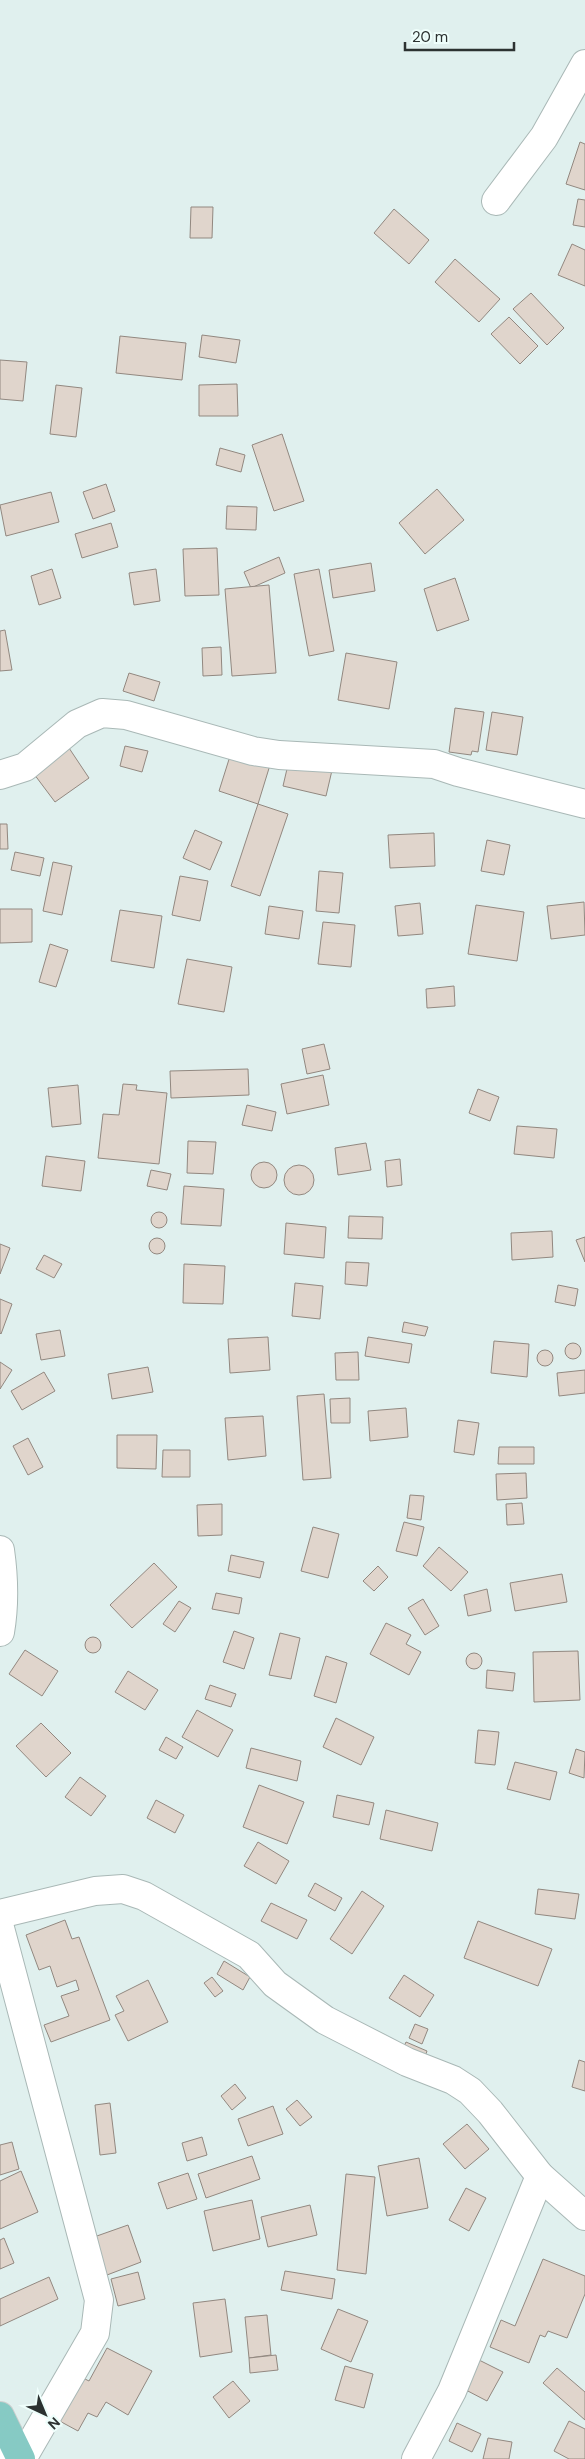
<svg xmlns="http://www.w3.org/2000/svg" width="585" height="2459" font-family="'DM Sans',sans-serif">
  <rect width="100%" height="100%" fill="#e0f0ee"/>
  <g fill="#e0d5cc" stroke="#928880">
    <polygon points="580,142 585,144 585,190 566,184"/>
    <polygon points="578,199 585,200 585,227 573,225"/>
    <polygon points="191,207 213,207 212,238 190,238"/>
    <polygon points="394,209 429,240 409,264 374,233"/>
    <polygon points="572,244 585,250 585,286 558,275"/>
    <polygon points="455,259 500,299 479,322 435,282"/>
    <polygon points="531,293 564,328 547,345 513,309"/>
    <polygon points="509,317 538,346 520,364 491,334"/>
    <polygon points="202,335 240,340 236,363 199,357"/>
    <polygon points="120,336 186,343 182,380 116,373"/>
    <polygon points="0,360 27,362 23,401 0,399"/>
    <polygon points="237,384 238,416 199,416 199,385"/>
    <polygon points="56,385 82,388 76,437 50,434"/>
    <polygon points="282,434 304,501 274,511 252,445"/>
    <polygon points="220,448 245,455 241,472 216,465"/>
    <polygon points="106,484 115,511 93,519 83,492"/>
    <polygon points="437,489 464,520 425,554 399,523"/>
    <polygon points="51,492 59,522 6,536 0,505"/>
    <polygon points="227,506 257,507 256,530 226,529"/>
    <polygon points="111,523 118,547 82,558 75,534"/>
    <polygon points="217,548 219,595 185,596 183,549"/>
    <polygon points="279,557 285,573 251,588 244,572"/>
    <polygon points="371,563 375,591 333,598 329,570"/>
    <polygon points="52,569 61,598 39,605 31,576"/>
    <polygon points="156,569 160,601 134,605 129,573"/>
    <polygon points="319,569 334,651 309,656 294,574"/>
    <polygon points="455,578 469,620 437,631 424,589"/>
    <polygon points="269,585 276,673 232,676 225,589"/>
    <polygon points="5,630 12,670 0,671 0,631"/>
    <polygon points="221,647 222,675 203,676 202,648"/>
    <polygon points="346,653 397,662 389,709 338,700"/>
    <polygon points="129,673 160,682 154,701 123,691"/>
    <polygon points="455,708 484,712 478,752 472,751 471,755 449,752"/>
    <polygon points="492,712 523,717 517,755 486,750"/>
    <polygon points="125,746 148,751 142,772 120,766"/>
    <polygon points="69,748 89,778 55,802 34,774"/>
    <polygon points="231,753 270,765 258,804 219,791"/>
    <polygon points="290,756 333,766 326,796 283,786"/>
    <polygon points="258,804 288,814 260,896 231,886"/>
    <polygon points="0,824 7,824 8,849 0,849"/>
    <polygon points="195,830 222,842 210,870 183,858"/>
    <polygon points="434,833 435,866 390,868 388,835"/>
    <polygon points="487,840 510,845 504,875 481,871"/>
    <polygon points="15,852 44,858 40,876 11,870"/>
    <polygon points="53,862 72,866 62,915 43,911"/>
    <polygon points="319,871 343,873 339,913 316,911"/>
    <polygon points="180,876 208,881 200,921 172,915"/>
    <polygon points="584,902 585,935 551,939 547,906"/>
    <polygon points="420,903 423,934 398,936 395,906"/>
    <polygon points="476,905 524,912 517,961 468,954"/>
    <polygon points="269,906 303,911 299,939 265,934"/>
    <polygon points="0,909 32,909 32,942 0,943"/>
    <polygon points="120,910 162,916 154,968 111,961"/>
    <polygon points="323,922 355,925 351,967 318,964"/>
    <polygon points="50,944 68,950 56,987 39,982"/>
    <polygon points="187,959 232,967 224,1012 178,1004"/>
    <polygon points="454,986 455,1006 427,1008 426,989"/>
    <polygon points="324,1044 330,1069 307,1074 302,1049"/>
    <polygon points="248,1069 249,1095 171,1098 170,1071"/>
    <polygon points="323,1075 329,1105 287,1114 281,1084"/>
    <polygon points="123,1084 137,1085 136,1090 167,1093 159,1164 98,1158 103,1114 119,1115"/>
    <polygon points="78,1085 81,1124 52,1127 48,1088"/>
    <polygon points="478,1089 499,1097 490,1121 469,1113"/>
    <polygon points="247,1105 276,1112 272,1131 242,1125"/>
    <polygon points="517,1126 557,1129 554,1158 514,1154"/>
    <polygon points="188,1141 216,1142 213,1174 187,1173"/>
    <polygon points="366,1143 371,1170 338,1175 335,1148"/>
    <polygon points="46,1156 85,1161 81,1191 42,1186"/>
    <polygon points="400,1159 402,1185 387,1187 385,1161"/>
    <circle cx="264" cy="1175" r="13"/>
    <circle cx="299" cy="1180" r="15"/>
    <polygon points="151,1170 171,1174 167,1190 147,1186"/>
    <polygon points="184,1186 224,1189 221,1226 181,1224"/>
    <circle cx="159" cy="1220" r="8"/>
    <polygon points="349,1216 383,1217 382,1239 348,1238"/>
    <polygon points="286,1223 326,1227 324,1258 284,1254"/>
    <polygon points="552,1231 553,1257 512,1260 511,1233"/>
    <polygon points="585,1237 585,1262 576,1240"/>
    <circle cx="157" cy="1246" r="8"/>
    <polygon points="0,1244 10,1248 0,1274"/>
    <polygon points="44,1255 62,1264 54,1278 36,1269"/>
    <polygon points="346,1262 369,1263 367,1286 345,1284"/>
    <polygon points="184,1264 225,1266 223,1304 183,1303"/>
    <polygon points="295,1283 323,1286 320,1319 292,1316"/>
    <polygon points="558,1285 578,1289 575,1306 555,1302"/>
    <polygon points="0,1299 12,1304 1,1334 0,1333"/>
    <polygon points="404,1322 428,1327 425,1336 402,1332"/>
    <polygon points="60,1330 65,1356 41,1360 36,1334"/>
    <polygon points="268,1337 270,1370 230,1373 228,1339"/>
    <polygon points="368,1337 412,1344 409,1363 365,1356"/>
    <polygon points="494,1341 529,1344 527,1377 491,1373"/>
    <circle cx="573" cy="1351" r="8"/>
    <circle cx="545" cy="1358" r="8"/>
    <polygon points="358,1352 359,1380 336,1380 335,1353"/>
    <polygon points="0,1362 12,1370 0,1389"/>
    <polygon points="148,1367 153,1392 112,1399 108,1374"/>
    <polygon points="585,1370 585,1393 559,1396 557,1373"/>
    <polygon points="44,1372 55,1391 22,1410 11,1391"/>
    <polygon points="324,1394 331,1478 303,1480 297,1396"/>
    <polygon points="350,1398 350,1423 331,1423 330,1399"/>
    <polygon points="406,1408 408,1437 370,1441 368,1411"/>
    <polygon points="263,1416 266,1456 228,1460 225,1418"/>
    <polygon points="458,1420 479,1423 474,1455 454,1452"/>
    <polygon points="117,1435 157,1435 156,1469 117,1468"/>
    <polygon points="28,1438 43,1467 28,1475 13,1446"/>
    <polygon points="499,1447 534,1447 534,1464 498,1464"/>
    <polygon points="163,1450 190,1450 190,1477 162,1477"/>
    <polygon points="526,1473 527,1498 497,1500 496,1474"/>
    <polygon points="410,1495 424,1496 421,1520 407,1518"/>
    <polygon points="522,1503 524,1524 507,1525 506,1504"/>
    <polygon points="222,1504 222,1535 198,1536 197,1505"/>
    <polygon points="404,1522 424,1527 417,1556 396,1551"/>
    <polygon points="313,1527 339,1534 328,1578 301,1571"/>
    <polygon points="439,1547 468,1572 451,1591 423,1566"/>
    <polygon points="231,1555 264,1562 260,1578 228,1571"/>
    <polygon points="154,1563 177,1587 132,1628 110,1605"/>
    <polygon points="378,1566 388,1577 374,1591 363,1581"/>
    <polygon points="562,1574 567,1602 515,1611 510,1583"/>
    <polygon points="487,1589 491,1611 468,1616 464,1595"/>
    <polygon points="216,1593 242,1598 239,1614 212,1609"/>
    <polygon points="423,1599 439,1626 425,1635 408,1608"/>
    <polygon points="179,1601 191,1608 175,1632 163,1624"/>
    <polygon points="386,1623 411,1635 406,1644 421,1652 409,1675 370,1654"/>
    <polygon points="234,1631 254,1638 244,1669 223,1662"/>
    <polygon points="280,1633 300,1638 291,1679 269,1675"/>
    <circle cx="93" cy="1645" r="8"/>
    <polygon points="25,1650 58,1671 42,1696 9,1674"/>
    <polygon points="578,1651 580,1700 534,1702 533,1652"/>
    <circle cx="474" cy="1661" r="8"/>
    <polygon points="326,1656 347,1663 336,1703 314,1696"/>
    <polygon points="487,1670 515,1673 513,1691 486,1688"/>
    <polygon points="128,1671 158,1690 145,1710 115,1692"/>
    <polygon points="210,1685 236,1694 231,1707 205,1699"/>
    <polygon points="197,1710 233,1730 218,1757 182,1737"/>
    <polygon points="336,1718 374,1737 361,1765 323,1747"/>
    <polygon points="41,1723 71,1753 46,1777 16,1746"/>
    <polygon points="478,1730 499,1732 495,1765 475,1763"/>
    <polygon points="166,1737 183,1747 176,1759 159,1750"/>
    <polygon points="251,1748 301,1761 297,1781 246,1768"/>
    <polygon points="576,1749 585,1752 584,1778 569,1773"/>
    <polygon points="515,1762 557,1772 550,1800 507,1789"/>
    <polygon points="80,1777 106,1796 91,1816 65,1797"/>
    <polygon points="259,1785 304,1802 287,1844 243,1827"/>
    <polygon points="337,1795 374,1803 369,1825 333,1817"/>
    <polygon points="156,1800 184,1815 175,1833 147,1818"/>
    <polygon points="386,1810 438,1823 432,1851 380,1839"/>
    <polygon points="258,1842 289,1861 276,1884 244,1866"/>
    <polygon points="315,1883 342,1898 335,1911 308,1896"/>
    <polygon points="538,1889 579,1894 575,1919 535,1914"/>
    <polygon points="362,1891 384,1906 352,1954 330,1939"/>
    <polygon points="271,1903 307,1920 297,1939 261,1921"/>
    <polygon points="65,1920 72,1939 79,1937 110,2020 51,2042 44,2025 69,2016 61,1996 79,1990 76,1980 57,1987 50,1966 39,1970 26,1935"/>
    <polygon points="478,1921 552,1949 538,1986 464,1958"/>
    <polygon points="224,1961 250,1977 243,1990 217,1974"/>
    <polygon points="404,1975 434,1995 420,2017 389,1998"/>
    <polygon points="212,1977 223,1991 215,1997 204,1983"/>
    <polygon points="148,1980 168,2022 128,2041 115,2015 124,2011 116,1996"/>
    <polygon points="415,2024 428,2029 422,2044 409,2038"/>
    <polygon points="406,2042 427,2051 424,2059 402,2051"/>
    <polygon points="579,2060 585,2062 585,2091 572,2087"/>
    <polygon points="235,2084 246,2098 232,2110 221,2096"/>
    <polygon points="297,2100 312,2117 300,2126 286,2109"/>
    <polygon points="110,2103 116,2153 100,2155 95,2105"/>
    <polygon points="273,2106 283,2134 248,2146 238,2119"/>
    <polygon points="467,2124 489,2149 465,2169 443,2144"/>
    <polygon points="202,2137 207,2155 187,2161 182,2143"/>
    <polygon points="12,2142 19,2169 0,2175 0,2145"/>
    <polygon points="252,2156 260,2179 206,2198 198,2174"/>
    <polygon points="419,2158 428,2208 387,2216 378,2166"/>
    <polygon points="21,2171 38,2212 0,2229 0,2181"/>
    <polygon points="188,2173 197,2199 167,2209 158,2183"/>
    <polygon points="346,2174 375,2177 366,2274 337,2270"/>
    <polygon points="466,2188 486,2198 469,2231 449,2220"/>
    <polygon points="252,2200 260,2239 213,2251 204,2211"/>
    <polygon points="310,2205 317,2235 268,2247 261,2217"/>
    <polygon points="128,2225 141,2262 107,2275 94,2237"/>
    <polygon points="4,2238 14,2263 0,2269 0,2240"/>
    <polygon points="543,2259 585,2276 585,2294 567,2338 548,2331 545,2337 540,2335 529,2363 490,2347 501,2320 515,2326"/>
    <polygon points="285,2271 335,2279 332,2299 281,2290"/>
    <polygon points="138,2272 145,2299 118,2306 111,2279"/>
    <polygon points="49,2277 58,2299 0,2326 0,2299"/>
    <polygon points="225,2299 232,2352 200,2357 193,2303"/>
    <polygon points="338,2309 368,2321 351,2362 321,2349"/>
    <polygon points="267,2315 271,2355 249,2358 245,2317"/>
    <polygon points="107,2348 152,2371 128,2415 106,2402 97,2417 88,2413 78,2431 54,2418 77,2375 89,2381"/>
    <polygon points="276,2355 278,2370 250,2373 249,2358"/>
    <polygon points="479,2360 503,2372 487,2401 464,2389"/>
    <polygon points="345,2366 373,2374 364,2408 335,2400"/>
    <polygon points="557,2368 585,2392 585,2420 543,2383"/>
    <polygon points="233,2381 250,2401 229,2418 213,2397"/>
    <polygon points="569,2421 585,2429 585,2459 569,2459 554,2451"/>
    <polygon points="457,2423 481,2434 472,2452 449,2441"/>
    <polygon points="488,2438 512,2442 509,2459 483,2459"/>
  </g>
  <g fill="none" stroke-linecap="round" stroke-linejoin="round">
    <g stroke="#a9b8b6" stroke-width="30">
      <g id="street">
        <polyline points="496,201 544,137 585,64"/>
        <polyline points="0,775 25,767 77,724 102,713 126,715 253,751 279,755 434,764 458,772 585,804"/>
        <path d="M0,1550C4,1578 5,1603 0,1632"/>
        <polyline points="0,1914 95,1891 123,1889 144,1896 249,1955 275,1984 325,2020 407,2062 453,2080 470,2091 490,2112 540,2176 585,2216"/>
        <polyline points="0,1928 99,2300 95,2333 22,2459"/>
        <polyline points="0,2458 1,2459"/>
        <polyline points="416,2459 452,2391 540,2176"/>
      </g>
    </g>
    <g stroke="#cccece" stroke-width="30">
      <polyline id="primary" points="0,2416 21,2459"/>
    </g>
    <use href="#street" stroke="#fff" stroke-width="28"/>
    <use href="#primary" stroke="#86cac4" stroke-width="28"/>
  </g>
  <g transform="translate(45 2414) rotate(136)" stroke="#eefefb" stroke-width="4" paint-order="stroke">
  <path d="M0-4L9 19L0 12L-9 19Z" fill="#2c3231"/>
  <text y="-8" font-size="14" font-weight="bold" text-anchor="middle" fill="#2c3231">N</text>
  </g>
  <path d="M405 42v8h109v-8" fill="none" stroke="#2c3231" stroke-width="2.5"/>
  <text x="412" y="42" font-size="15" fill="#2c3231" stroke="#eefefb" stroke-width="4" paint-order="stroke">20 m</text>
</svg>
